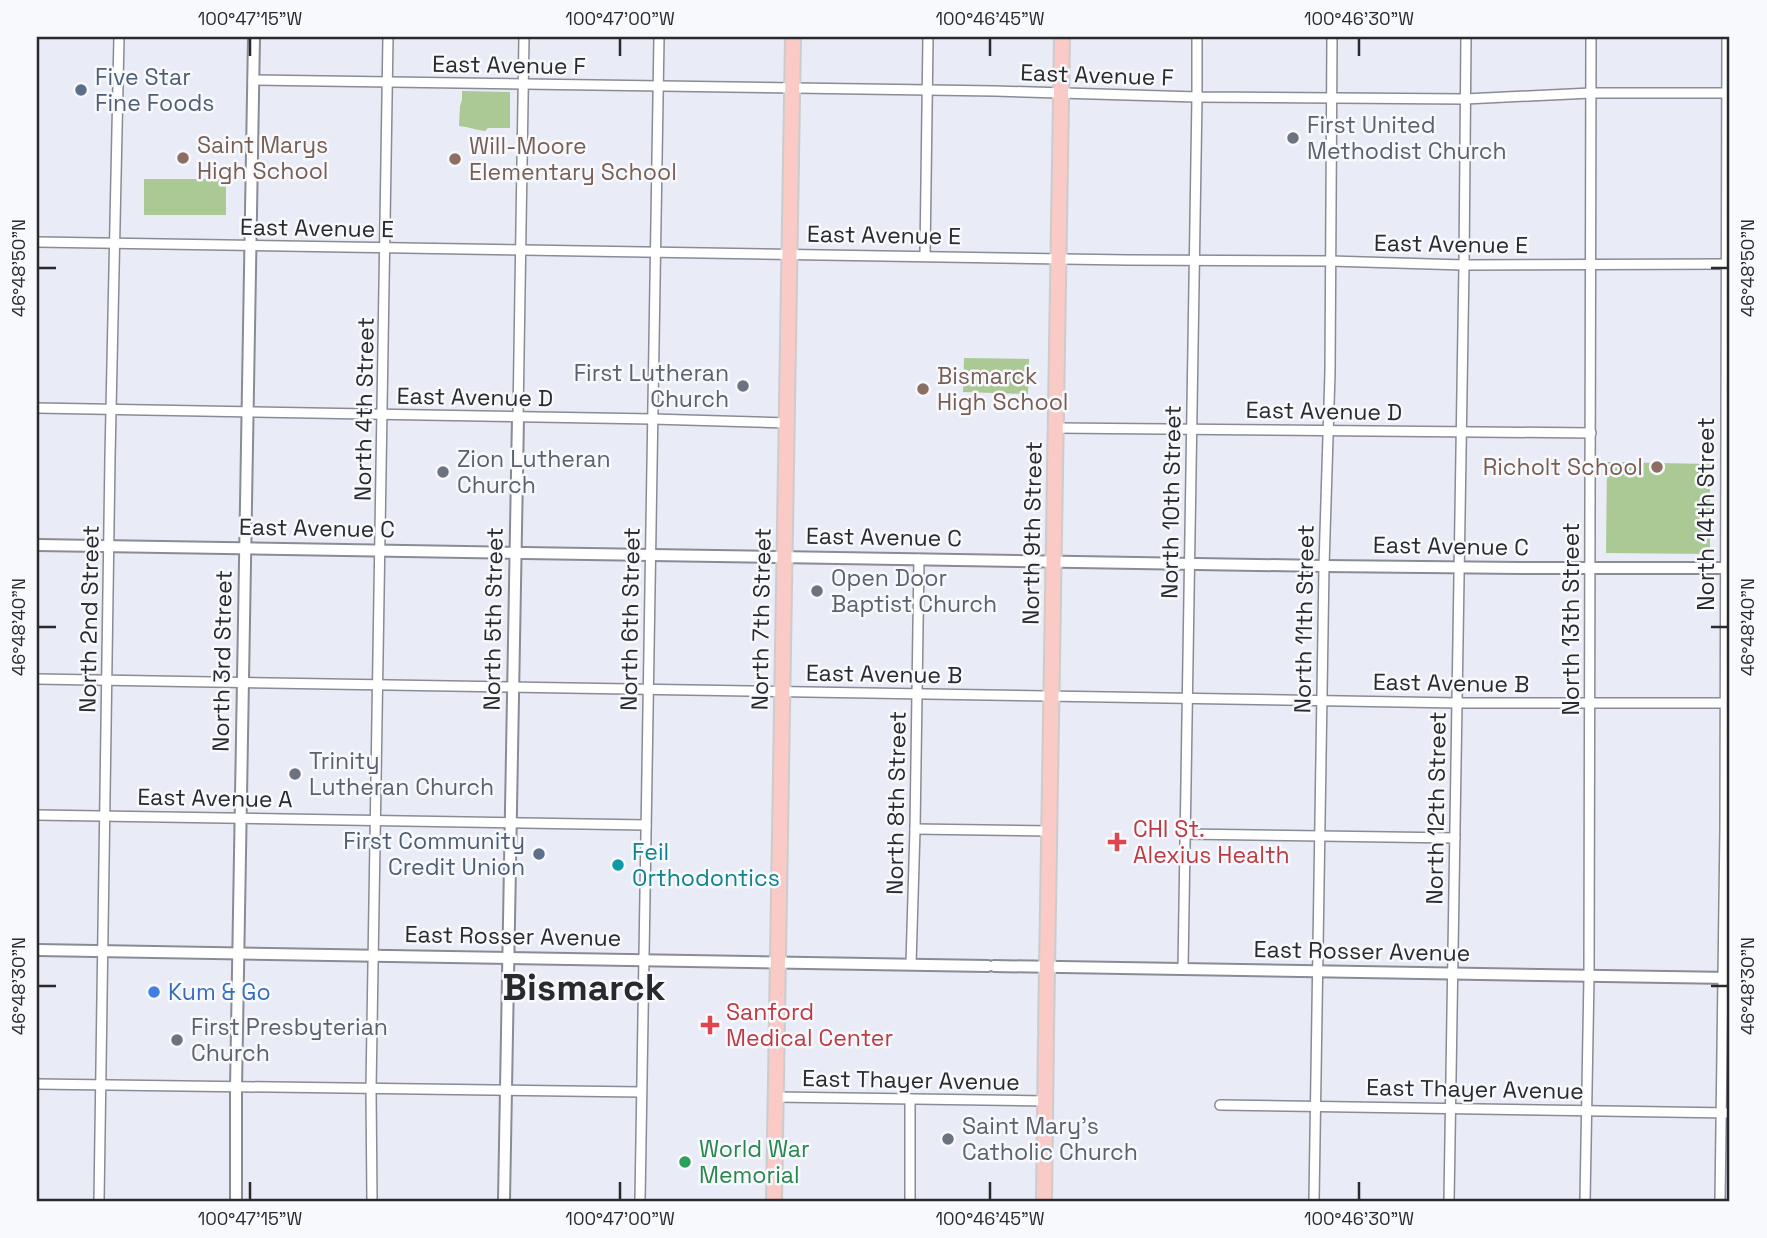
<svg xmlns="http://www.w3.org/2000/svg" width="1767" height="1238" font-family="'Space Grotesk',sans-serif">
  <rect width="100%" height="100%" fill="#e9ebf7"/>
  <g fill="#abc994">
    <path d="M462,91L510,92V128H488L485,131C476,130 469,127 459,126L460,106L462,100Z"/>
    <rect x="144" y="179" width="82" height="36"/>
    <polygon points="964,358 1029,359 1028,394 963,392"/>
    <polygon points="1607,462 1710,464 1710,554 1606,553"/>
  </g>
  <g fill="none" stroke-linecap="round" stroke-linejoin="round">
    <g stroke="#898b95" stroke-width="12">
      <g id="minor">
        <polyline points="253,80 995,91 1197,97 1465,99 1591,93 1730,93"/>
        <polyline points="37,242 1127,260 1330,261 1464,265 1730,264"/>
        <polyline points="925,255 928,37"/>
        <polyline points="37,408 652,419 788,423"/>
        <polyline points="518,417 524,37"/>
        <polyline points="1056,428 1591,433"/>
        <polyline points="37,679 1458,703 1730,703"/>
        <polyline points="37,815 646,825"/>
        <polyline points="915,829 1050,831"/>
        <polyline points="1185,834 1455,838"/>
        <polyline points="911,964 915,829 919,559"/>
        <polyline points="1183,969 1197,97 1197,37"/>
        <polyline points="37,1084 641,1092"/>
        <polyline points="776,1097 1045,1101"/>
        <polyline points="1220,1105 1730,1113"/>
        <polyline points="99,1201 110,457 119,37"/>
        <polyline points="372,1201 371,1089 388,37"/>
        <polyline points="640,1201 659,37"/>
        <polyline points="910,1201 910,1099"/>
        <polyline points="1314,1201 1324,566 1330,372 1332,37"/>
        <polyline points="1449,1201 1464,265 1466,37"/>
        <polyline points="1585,1201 1589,976 1591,37"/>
        <polyline points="1720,1201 1725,828 1727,37"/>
      </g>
    </g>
    <g stroke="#898b95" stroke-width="14">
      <g id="tertiary">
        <polyline points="37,545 1324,566 1521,568 1730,568"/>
        <polyline points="37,950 988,966"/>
        <polyline points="994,966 1730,978"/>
        <polyline points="236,1201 236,1088 254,37"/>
        <polyline points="504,1201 518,417"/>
      </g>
    </g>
    <g stroke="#cccccd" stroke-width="18">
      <g id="primary">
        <path d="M1046,1031C1054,699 1059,368 1062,37"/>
        <polyline points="774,1201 793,37"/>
        <polyline points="1044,1201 1046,1036"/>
      </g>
    </g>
    <use href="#minor" stroke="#fff" stroke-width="9"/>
    <use href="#tertiary" stroke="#fff" stroke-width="10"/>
    <use href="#primary" stroke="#facac7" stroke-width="14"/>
  </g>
  <path fill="none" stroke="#292a2e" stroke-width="2.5" d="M250,38V56M620,38V56M990,38V56M1359,38V56M38,268H56M1711,268H1728M38,627H56M1711,627H1728M38,986H56M1711,986H1728M250,1182V1200M620,1182V1200M990,1182V1200M1359,1182V1200"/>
  <g fill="#5c6f8a" stroke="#f8f9fd" stroke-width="2.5">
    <circle cx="81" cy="90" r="7"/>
    <circle cx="539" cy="854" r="7"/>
  </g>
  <g fill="#6b7280" stroke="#f8f9fd" stroke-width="2.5">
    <circle cx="1293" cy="138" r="7"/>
    <circle cx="743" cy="386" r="7"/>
    <circle cx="443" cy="472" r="7"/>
    <circle cx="817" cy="591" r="7"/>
    <circle cx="295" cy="774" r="7"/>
    <circle cx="177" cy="1040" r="7"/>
    <circle cx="948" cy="1139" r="7"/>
  </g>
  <g fill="#8d6e63" stroke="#f8f9fd" stroke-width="2.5">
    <circle cx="183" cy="158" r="7"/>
    <circle cx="455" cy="159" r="7"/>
    <circle cx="923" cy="389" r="7"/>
    <circle cx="1657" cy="467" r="7"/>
  </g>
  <g fill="#e0444e" stroke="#f8f9fd" stroke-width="2.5">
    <path d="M1113.5 831.5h7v7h7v7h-7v7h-7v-7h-7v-7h7z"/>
    <path d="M706.5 1014.5h7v7h7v7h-7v7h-7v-7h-7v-7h7z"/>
  </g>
  <circle fill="#0f9aa8" stroke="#f8f9fd" stroke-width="2.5" cx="618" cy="865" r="7"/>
  <circle fill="#3f7fe0" stroke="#f8f9fd" stroke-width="2.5" cx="154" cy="992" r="7"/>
  <circle fill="#2e9e5b" stroke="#f8f9fd" stroke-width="2.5" cx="685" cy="1162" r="7"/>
  <g text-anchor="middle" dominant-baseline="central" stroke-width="5" stroke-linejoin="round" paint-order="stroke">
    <g font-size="23" fill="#292a2e" stroke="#f8f9fd">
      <text transform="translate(509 65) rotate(1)">East Avenue F</text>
      <text transform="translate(1097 75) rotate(2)">East Avenue F</text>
      <text transform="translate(317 228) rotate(1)">East Avenue E</text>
      <text transform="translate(884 235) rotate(1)">East Avenue E</text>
      <text transform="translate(1451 244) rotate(1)">East Avenue E</text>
      <text transform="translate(475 397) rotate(1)">East Avenue D</text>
      <text transform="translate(364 409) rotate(-89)">North 4th Street</text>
      <text transform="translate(1324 411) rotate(1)">East Avenue D</text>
      <text transform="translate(1171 502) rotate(-89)">North 10th Street</text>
      <text transform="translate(1706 514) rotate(-90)">North 14th Street</text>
      <text transform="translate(317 528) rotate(1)">East Avenue C</text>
      <text transform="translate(1032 533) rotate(-89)">North 9th Street</text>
      <text transform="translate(884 537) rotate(1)">East Avenue C</text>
      <text transform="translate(1451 546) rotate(1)">East Avenue C</text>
      <text transform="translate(89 619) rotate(-89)">North 2nd Street</text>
      <text transform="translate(493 619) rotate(-89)">North 5th Street</text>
      <text transform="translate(630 619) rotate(-89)">North 6th Street</text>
      <text transform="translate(761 619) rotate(-89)">North 7th Street</text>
      <text transform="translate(1304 619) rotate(-89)">North 11th Street</text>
      <text transform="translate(1571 619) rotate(-90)">North 13th Street</text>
      <text transform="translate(222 661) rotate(-89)">North 3rd Street</text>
      <text transform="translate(884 674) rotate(1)">East Avenue B</text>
      <text transform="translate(1451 683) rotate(1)">East Avenue B</text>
      <text transform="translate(215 798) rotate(1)">East Avenue A</text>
      <text transform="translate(896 803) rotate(-89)">North 8th Street</text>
      <text transform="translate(1436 808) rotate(-89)">North 12th Street</text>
      <text transform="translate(513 936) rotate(1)">East Rosser Avenue</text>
      <text transform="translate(1362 951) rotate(1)">East Rosser Avenue</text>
      <text transform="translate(911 1080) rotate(1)">East Thayer Avenue</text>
      <text transform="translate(1475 1089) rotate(1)">East Thayer Avenue</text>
    </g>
    <g font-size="23" fill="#4e5e75" stroke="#f8f9fd" text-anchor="start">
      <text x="95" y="77">Five Star<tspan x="95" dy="26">Fine Foods</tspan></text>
      <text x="525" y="841" text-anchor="end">First Community<tspan x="525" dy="26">Credit Union</tspan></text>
    </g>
    <g font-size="23" fill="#5b616d" stroke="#f8f9fd" text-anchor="start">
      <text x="1307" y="125">First United<tspan x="1307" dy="26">Methodist Church</tspan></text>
      <text x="729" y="373" text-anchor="end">First Lutheran<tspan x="729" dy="26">Church</tspan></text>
      <text x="457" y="459">Zion Lutheran<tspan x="457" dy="26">Church</tspan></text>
      <text x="831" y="578">Open Door<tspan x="831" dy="26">Baptist Church</tspan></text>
      <text x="309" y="761">Trinity<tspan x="309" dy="26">Lutheran Church</tspan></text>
      <text x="191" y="1027">First Presbyterian<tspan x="191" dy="26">Church</tspan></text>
      <text x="962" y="1126">Saint Mary's<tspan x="962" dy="26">Catholic Church</tspan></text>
    </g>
    <g font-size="23" fill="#785e54" stroke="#f8f9fd" text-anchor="start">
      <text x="197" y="145">Saint Marys<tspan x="197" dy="26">High School</tspan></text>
      <text x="469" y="146">Will-Moore<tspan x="469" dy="26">Elementary School</tspan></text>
      <text x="937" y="376">Bismarck<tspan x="937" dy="26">High School</tspan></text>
      <text x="1643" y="467" text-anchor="end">Richolt School</text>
    </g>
    <g font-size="23" fill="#be3a42" stroke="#f8f9fd" text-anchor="start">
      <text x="1133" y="829">CHI St.<tspan x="1133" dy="26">Alexius Health</tspan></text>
      <text x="726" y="1012">Sanford<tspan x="726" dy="26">Medical Center</tspan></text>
    </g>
    <g font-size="23" fill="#0d838f" stroke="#f8f9fd" text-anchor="start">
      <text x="632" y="852">Feil<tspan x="632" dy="26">Orthodontics</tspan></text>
    </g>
    <g font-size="23" fill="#366cbe" stroke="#f8f9fd" text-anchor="start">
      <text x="168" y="992">Kum &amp; Go</text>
    </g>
    <g font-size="23" fill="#27864d" stroke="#f8f9fd" text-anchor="start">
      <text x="699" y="1149">World War<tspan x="699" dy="26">Memorial</tspan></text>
    </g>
    <g font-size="37" font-weight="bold" fill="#292a2e" stroke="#f8f9fd">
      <text x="584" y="987">Bismarck</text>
    </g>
  </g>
  <rect width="1767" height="1238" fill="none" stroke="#f8f9fd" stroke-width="77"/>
  <rect x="38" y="38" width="1690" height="1162" fill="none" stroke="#292a2e" stroke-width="2.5"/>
  <g font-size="18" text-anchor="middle" fill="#292a2e">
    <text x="250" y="25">100°47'15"W</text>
    <text x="620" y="25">100°47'00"W</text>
    <text x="990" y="25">100°46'45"W</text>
    <text x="1359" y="25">100°46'30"W</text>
    <text transform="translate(19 268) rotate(-90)" y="6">46°48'50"N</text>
    <text transform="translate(1748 268) rotate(-90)" y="6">46°48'50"N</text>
    <text transform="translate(19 627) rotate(-90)" y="6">46°48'40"N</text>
    <text transform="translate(1748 627) rotate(-90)" y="6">46°48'40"N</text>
    <text transform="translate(19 986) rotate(-90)" y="6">46°48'30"N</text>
    <text transform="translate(1748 986) rotate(-90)" y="6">46°48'30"N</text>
    <text x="250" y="1225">100°47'15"W</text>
    <text x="620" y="1225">100°47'00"W</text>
    <text x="990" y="1225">100°46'45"W</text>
    <text x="1359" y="1225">100°46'30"W</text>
  </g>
</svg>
